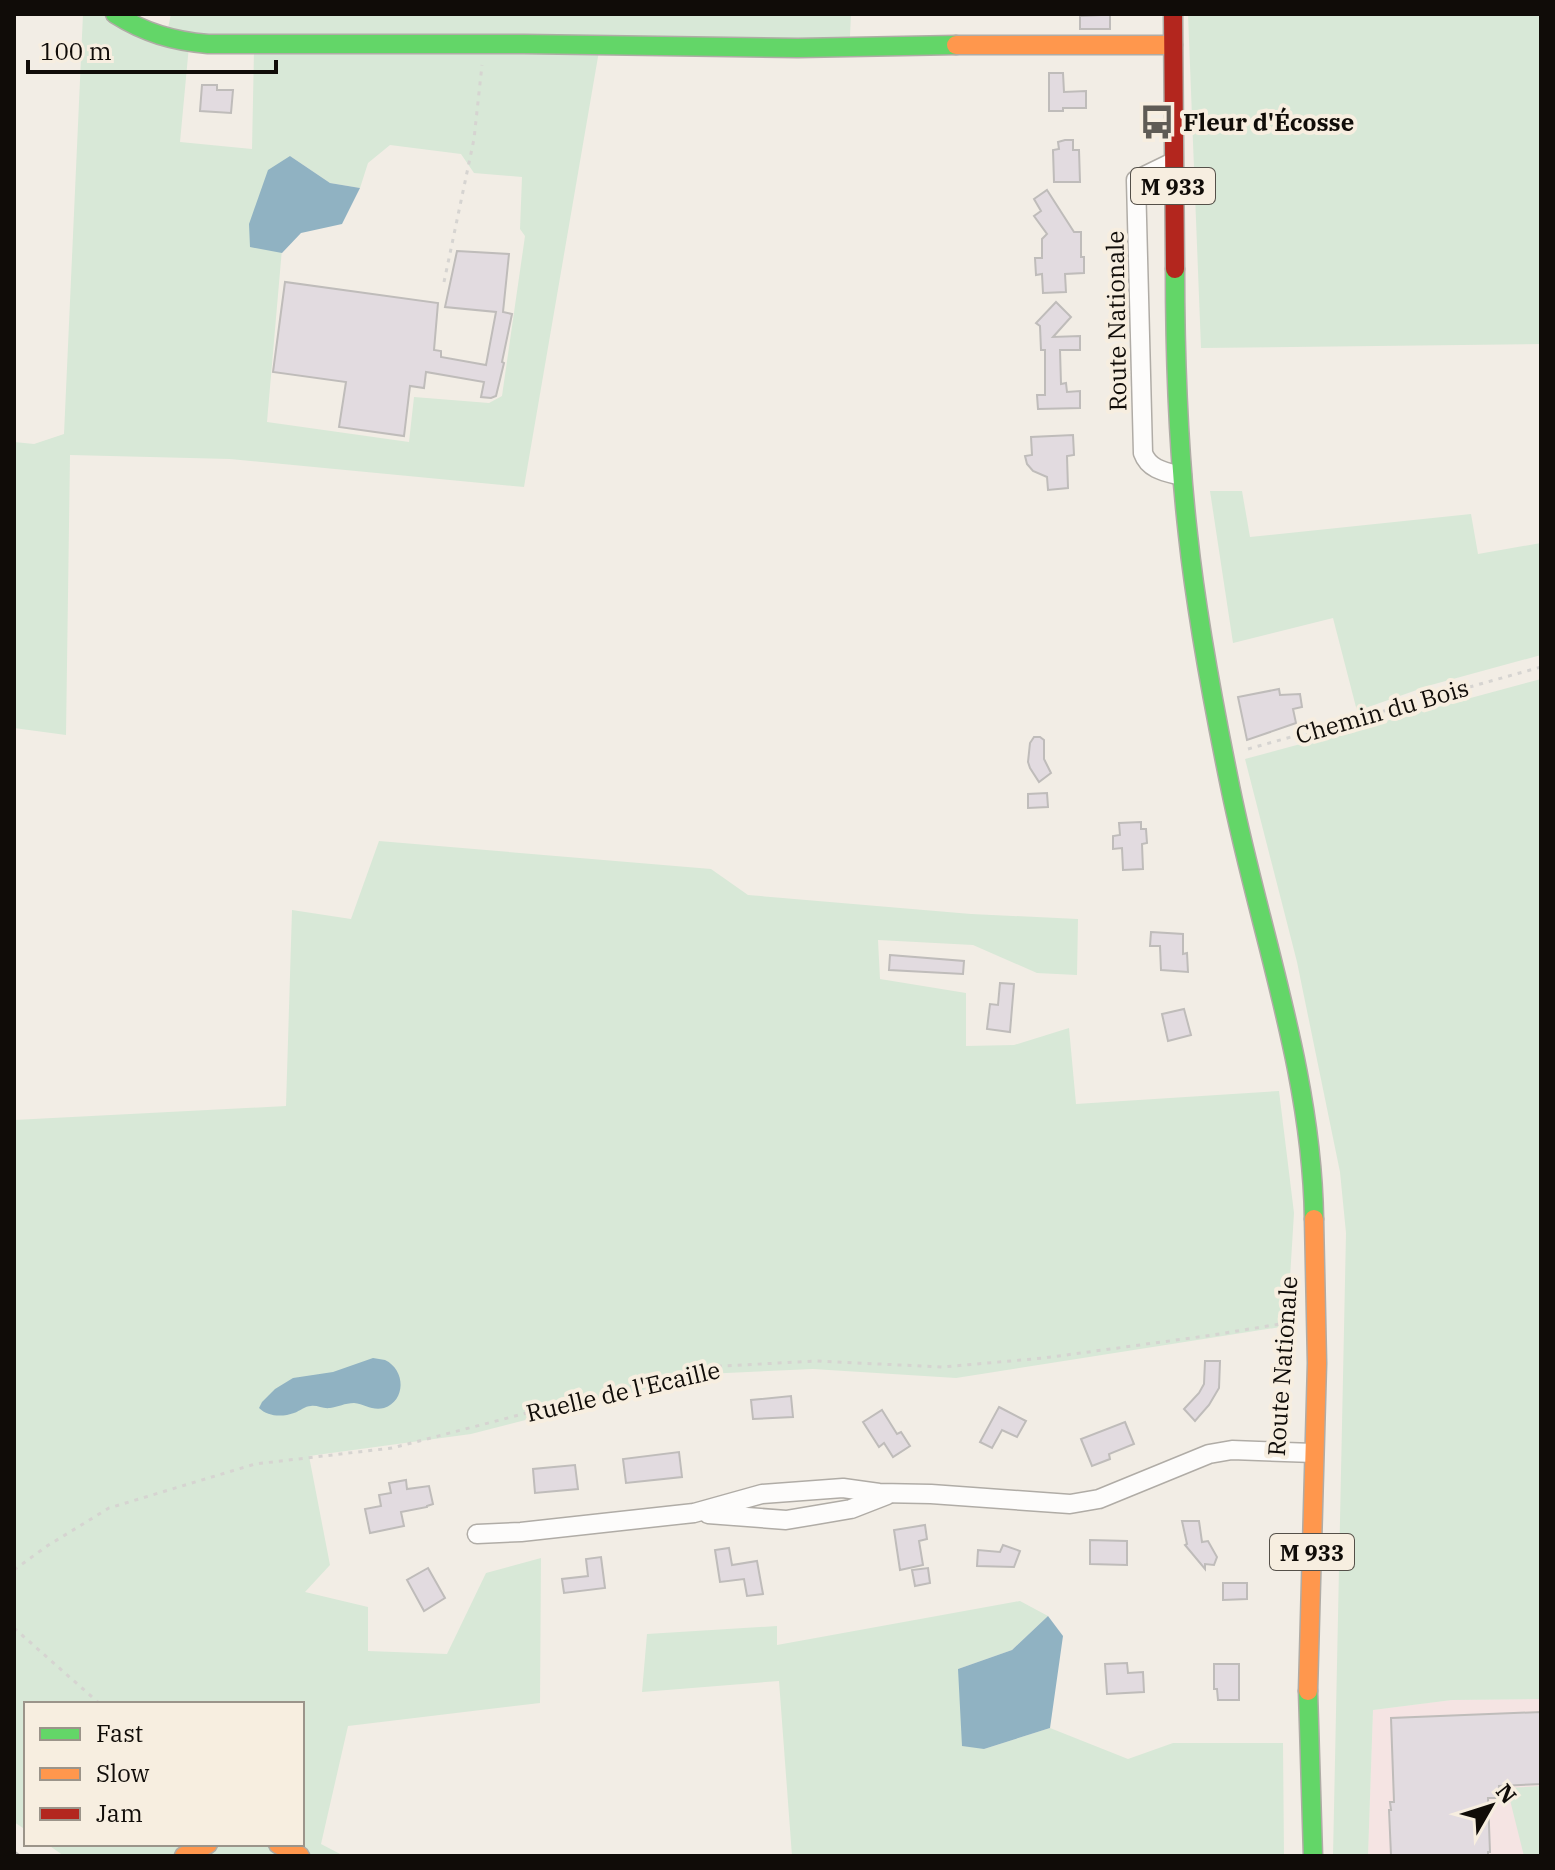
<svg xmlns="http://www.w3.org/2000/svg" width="1555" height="1870" font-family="'IBM Plex Serif',serif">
  <rect width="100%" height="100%" fill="#f2ede5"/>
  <polygon fill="#f5e4e3" points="1541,1699 1541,1856 1368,1856 1373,1710 1452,1700"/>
  <g fill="#d8e8d7" fill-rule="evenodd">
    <path d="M83,14H122L167,33L171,14H851L849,57L599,51L524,487L230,459L70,455L66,735L14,728V442L34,444L64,434ZM190,35L254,50L252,149L180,142ZM390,145L461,154L474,173L522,177L520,229L525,236L502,396L489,403L414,397L409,442L267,422L290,156L330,183L360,188L368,163Z"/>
    <polygon points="1188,14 1541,14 1541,344 1201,348"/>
    <polygon points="1210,491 1242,491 1250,537 1471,514 1478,554 1541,543 1541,655 1431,685 1357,711 1333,618 1233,643"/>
    <polygon points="1541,679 1541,1699 1452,1700 1373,1710 1368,1856 1333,1856 1346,1233 1340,1172 1297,962 1245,759"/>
    <polygon points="379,841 711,869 748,895 971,914 1078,919 1077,975 1037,973 973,945 878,940 880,979 966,993 966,1046 1014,1045 1069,1028 1076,1104 1279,1091 1294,1213 1287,1326 956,1378 813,1369 705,1374 471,1434 309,1456 330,1565 305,1592 368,1607 368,1651 447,1654 486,1573 541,1558 540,1703 348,1726 321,1844 344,1856 64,1856 47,1844 302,1844 302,1704 26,1704 26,1830 14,1822 14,1120 286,1106 292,910 351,919"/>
    <polygon points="1020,1601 1048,1616 1012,1650 958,1669 984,1749 1050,1728 1128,1759 1173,1743 1283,1743 1284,1856 792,1856 779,1681 642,1692 647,1634 777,1626 777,1645"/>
    <polygon points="1541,1786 1541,1856 1524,1856 1507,1788"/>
  </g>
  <g fill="#90b2c2">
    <polygon points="290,156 330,183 360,188 342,224 301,233 282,253 250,247 249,224 268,170"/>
    <path d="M373,1358C377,1359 381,1359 385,1360C406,1370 406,1401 384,1408C372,1411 365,1404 354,1403C345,1403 338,1407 330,1408C323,1409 317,1405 311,1406C305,1406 300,1411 294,1413C283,1417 268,1417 259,1408L262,1402L275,1389L293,1378L333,1372Z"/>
    <polygon points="1048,1616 1063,1636 1050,1728 984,1749 962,1746 958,1669 1012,1650"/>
  </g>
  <g fill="#e2dbe0" stroke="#bfbcba" stroke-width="2">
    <polygon points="1101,15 1110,15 1110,29 1080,29 1080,16"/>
    <polygon points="1049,73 1063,73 1064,92 1086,91 1086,108 1063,108 1063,111 1049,111"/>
    <polygon points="202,85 217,85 217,90 233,90 231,113 200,111"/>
    <polygon points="1065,140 1073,140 1073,150 1079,150 1080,182 1054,182 1053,150 1059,149 1058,142"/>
    <polygon points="1047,190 1074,232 1081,232 1081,257 1084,257 1084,273 1065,274 1066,292 1043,293 1042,274 1036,275 1035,258 1042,258 1042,239 1047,234 1034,216 1041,211 1034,199"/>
    <polygon points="457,251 509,254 503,312 512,314 502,362 504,363 496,396 491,398 481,397 484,382 426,372 424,388 410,386 404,436 339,427 346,382 273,372 285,282 438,303 434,350 441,351 441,357 486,365 496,312 445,307"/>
    <polygon points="1056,302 1071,317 1053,337 1080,336 1080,350 1060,350 1061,384 1066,383 1067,392 1080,391 1080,408 1038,409 1037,395 1045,395 1045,350 1041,350 1040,326 1036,323"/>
    <polygon points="1073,435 1074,455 1067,456 1068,488 1048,490 1047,477 1033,471 1027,464 1025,456 1032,455 1031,437"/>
    <polygon points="1279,689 1280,695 1300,694 1302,707 1293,709 1296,723 1247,740 1238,697"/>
    <polygon points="1034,737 1040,737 1044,740 1044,759 1051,773 1039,782 1030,768 1028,762 1030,743"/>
    <polygon points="1047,793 1048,807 1028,808 1028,794"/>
    <polygon points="1141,822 1141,829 1146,829 1147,843 1142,844 1143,869 1123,870 1122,848 1113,849 1113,836 1120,835 1119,823"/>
    <polygon points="1151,932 1183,934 1183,954 1187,953 1188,972 1161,970 1160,946 1150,946"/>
    <polygon points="890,955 964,961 963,974 889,970"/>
    <polygon points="1000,983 1014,984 1010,1032 987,1029 990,1004 998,1005"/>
    <polygon points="1184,1009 1191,1035 1168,1041 1162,1014"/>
    <polygon points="1205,1361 1220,1361 1219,1388 1209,1405 1195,1421 1184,1409 1199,1393 1204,1384"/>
    <polygon points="791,1396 793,1417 753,1419 751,1400"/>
    <polygon points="999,1407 1026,1421 1017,1437 1002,1430 992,1448 980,1442"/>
    <polygon points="882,1410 897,1434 901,1432 910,1446 893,1457 884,1443 879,1447 863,1422"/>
    <polygon points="1125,1422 1134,1444 1109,1454 1110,1459 1092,1466 1081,1439"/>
    <polygon points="679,1452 682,1477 626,1483 623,1459"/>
    <polygon points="575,1465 578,1489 535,1493 533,1469"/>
    <polygon points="406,1480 407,1489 429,1486 433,1504 427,1506 427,1507 401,1512 404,1526 370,1533 365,1509 381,1506 379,1495 391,1493 389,1483"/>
    <polygon points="1182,1521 1199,1521 1202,1542 1208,1541 1217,1557 1214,1565 1205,1564 1205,1569 1185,1545 1187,1544"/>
    <polygon points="925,1525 927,1539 919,1541 923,1565 900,1570 894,1530"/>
    <polygon points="1090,1540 1127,1541 1127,1565 1090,1564"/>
    <polygon points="1003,1545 1020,1551 1014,1567 977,1566 978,1550 1000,1552"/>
    <polygon points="729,1548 732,1565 757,1561 763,1594 747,1596 744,1579 720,1582 715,1550"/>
    <polygon points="601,1557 605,1588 564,1593 562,1579 588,1576 586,1559"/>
    <polygon points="428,1568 445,1598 424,1611 407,1580"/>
    <polygon points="928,1568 930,1583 915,1586 912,1570"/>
    <polygon points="1223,1583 1247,1583 1247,1599 1223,1600"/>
    <polygon points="1127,1663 1128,1673 1143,1672 1144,1692 1107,1694 1105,1664"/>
    <polygon points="1214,1664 1239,1664 1239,1700 1218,1700 1217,1689 1214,1689"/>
    <polygon points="1541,1712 1541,1784 1499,1786 1500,1798 1488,1798 1490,1852 1488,1852 1488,1856 1391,1855 1389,1810 1391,1810 1390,1802 1394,1802 1391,1718"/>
  </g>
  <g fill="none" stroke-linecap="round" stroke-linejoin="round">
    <g stroke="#b0aca6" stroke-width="21">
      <g id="street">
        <path d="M1173,162L1136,180L1143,453C1149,470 1166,472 1182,476"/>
        <polyline points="708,1514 786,1520 851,1509 887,1495"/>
        <polyline points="477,1534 521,1532 694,1513 762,1494 843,1488 879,1493 931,1494 1070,1504 1099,1499 1209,1454 1232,1450 1314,1453"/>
      </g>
    </g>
    <g stroke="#b0aca6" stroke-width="21">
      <g id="fast">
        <path d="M115,14C145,33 173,41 208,44H524L798,48L956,45"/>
        <path d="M1175,269C1175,358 1178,447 1188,535C1197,619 1213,703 1230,786C1259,930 1312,1071 1314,1219"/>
        <polyline points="1308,1691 1313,1856"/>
      </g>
    </g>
    <g stroke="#b0aca6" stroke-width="21">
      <g id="slow">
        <polyline points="956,45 1173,45"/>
        <polyline points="1308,1691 1317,1363 1314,1219"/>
        <polyline points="278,1844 300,1856"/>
        <polyline points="184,1856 208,1844"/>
      </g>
    </g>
    <g stroke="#b0aca6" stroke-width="21">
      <polyline id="jam" points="1173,14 1175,269"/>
    </g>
    <g stroke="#d6d4d1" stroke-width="3" stroke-dasharray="4 6" stroke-linecap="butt">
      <polyline points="444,282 474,139 482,65"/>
      <polyline points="1248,749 1541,667"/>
      <polyline points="14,1570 47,1546 109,1508 255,1464 392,1448 704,1367 816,1361 942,1367 1044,1358 1213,1335 1292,1322"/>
      <polyline points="14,1628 100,1704"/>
    </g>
    <use href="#street" stroke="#fdfcfb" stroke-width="18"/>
    <use href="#fast" stroke="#63d668" stroke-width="18"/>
    <use href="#slow" stroke="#ff974d" stroke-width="18"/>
    <use href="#jam" stroke="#b3261e" stroke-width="18"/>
    <polyline stroke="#b9b7b5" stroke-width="5" stroke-dasharray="14 14" stroke-linecap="butt" points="14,1853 18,1856"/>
  </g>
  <defs>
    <g id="bus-bare" transform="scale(2.76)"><path d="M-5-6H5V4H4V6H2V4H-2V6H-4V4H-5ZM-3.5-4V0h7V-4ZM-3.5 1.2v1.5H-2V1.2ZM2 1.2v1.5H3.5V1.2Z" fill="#5f5b55" stroke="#f7eee0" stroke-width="2.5" paint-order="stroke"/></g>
  </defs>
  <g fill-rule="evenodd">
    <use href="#bus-bare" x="1157" y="122"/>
  </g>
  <g text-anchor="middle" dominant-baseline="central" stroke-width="8" stroke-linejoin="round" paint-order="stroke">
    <g fill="#f7eee0" stroke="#555049" stroke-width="2">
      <rect x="1131" y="168" width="84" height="36" rx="6"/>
      <rect x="1270" y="1534" width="84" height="36" rx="6"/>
    </g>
    <g font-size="22" font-weight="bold" fill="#100c08">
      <text x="1173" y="186">M 933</text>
      <text x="1312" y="1552">M 933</text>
    </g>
    <g font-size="24" font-weight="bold" fill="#100c08" stroke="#f7eee0" text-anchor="start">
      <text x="1183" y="122">Fleur d'Écosse</text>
    </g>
    <g font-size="24" fill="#100c08" stroke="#f7eee0">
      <text transform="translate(1116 321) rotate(-91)">Route Nationale</text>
      <text transform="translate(1382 711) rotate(-16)">Chemin du Bois</text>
      <text transform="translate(1282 1366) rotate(-86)">Route Nationale</text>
      <text transform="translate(623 1391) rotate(-13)">Ruelle de l'Ecaille</text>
    </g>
  </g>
  <rect width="1555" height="1870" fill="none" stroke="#100c08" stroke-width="32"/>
  <rect x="24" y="1702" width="280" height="144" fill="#f7eee0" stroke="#9b948a" stroke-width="2"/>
  <rect x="40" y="1728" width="40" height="12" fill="#63d668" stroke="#9b948a" stroke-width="2"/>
  <text x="96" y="1742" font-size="24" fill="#100c08">Fast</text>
  <rect x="40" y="1768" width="40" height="12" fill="#ff974d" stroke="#9b948a" stroke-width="2"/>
  <text x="96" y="1782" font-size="24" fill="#100c08">Slow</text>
  <rect x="40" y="1808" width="40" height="12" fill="#b3261e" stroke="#9b948a" stroke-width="2"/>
  <text x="96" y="1822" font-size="24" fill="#100c08">Jam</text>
  <g transform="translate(1491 1806) rotate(51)" stroke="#f7eee0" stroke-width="6" paint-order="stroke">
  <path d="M0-6L14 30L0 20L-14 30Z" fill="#100c08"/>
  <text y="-12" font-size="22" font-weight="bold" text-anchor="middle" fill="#100c08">N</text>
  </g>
  <path d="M28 60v12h248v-12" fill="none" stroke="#100c08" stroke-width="4"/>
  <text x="40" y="60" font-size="24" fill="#100c08" stroke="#f7eee0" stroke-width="6" paint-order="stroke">100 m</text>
</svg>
